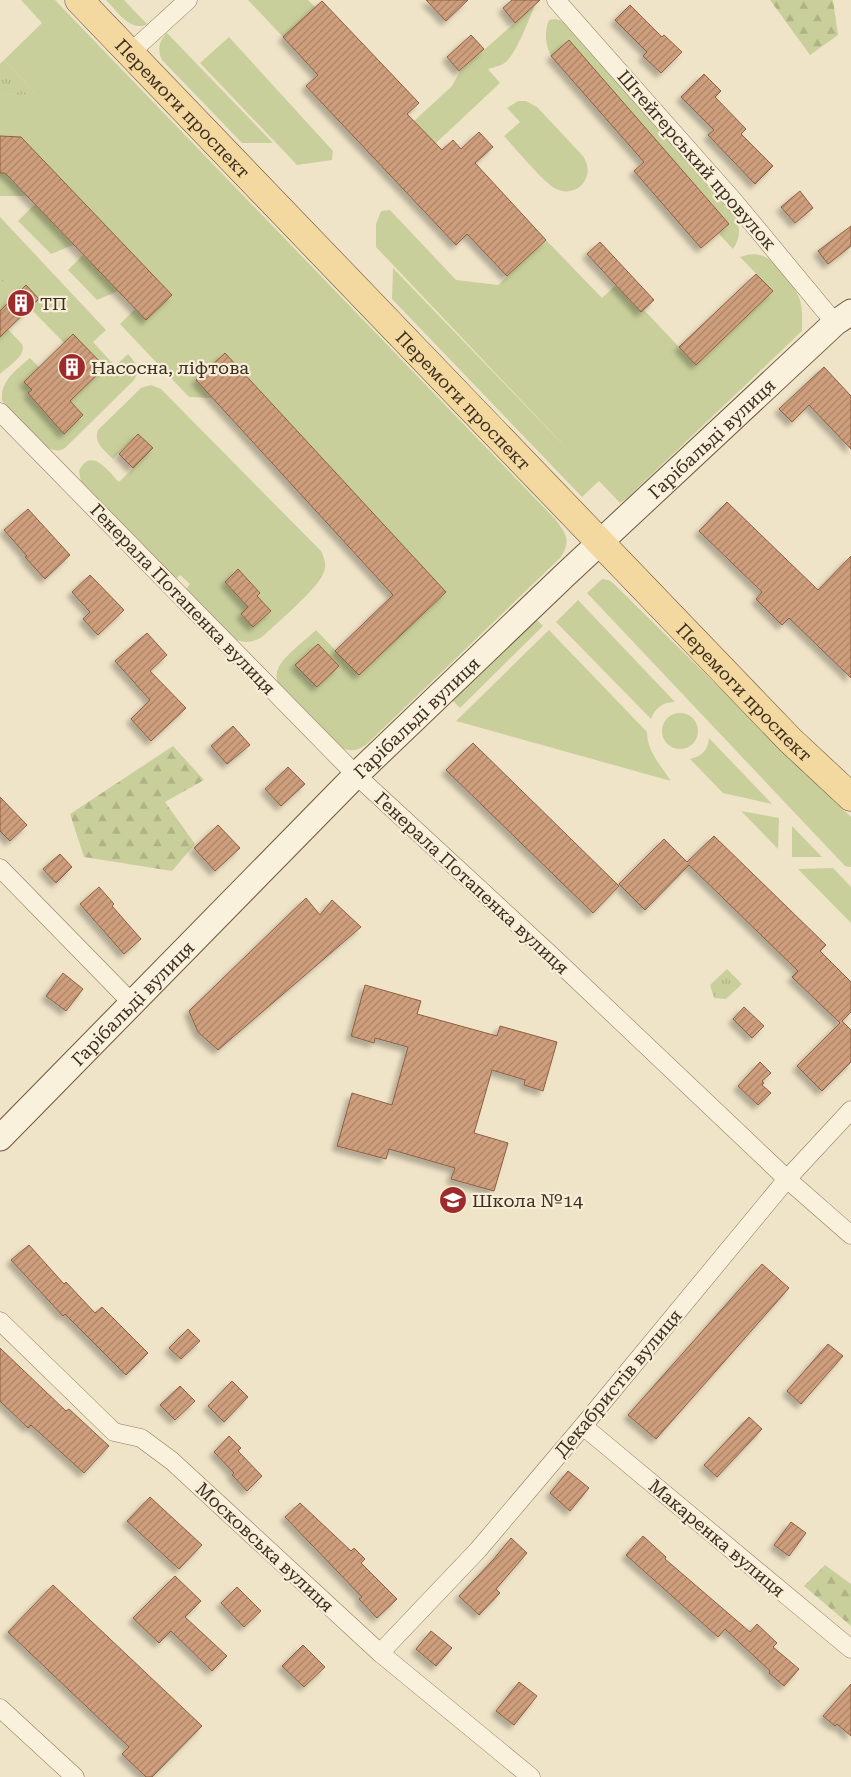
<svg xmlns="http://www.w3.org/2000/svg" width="851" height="1777" font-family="'Roboto Serif',serif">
  <defs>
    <pattern id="forest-firs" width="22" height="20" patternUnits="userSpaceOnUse" patternTransform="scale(1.25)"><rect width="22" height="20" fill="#c9cf9b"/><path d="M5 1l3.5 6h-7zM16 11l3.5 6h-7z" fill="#aeb285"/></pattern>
    <pattern id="park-tufts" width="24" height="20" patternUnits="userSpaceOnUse" patternTransform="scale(1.25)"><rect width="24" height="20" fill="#c9cf9b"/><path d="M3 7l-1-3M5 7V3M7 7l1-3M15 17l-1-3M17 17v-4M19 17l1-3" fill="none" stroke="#aeb285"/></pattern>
    <pattern id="building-hatch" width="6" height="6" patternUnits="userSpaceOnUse" patternTransform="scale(1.25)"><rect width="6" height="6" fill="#cf9f7d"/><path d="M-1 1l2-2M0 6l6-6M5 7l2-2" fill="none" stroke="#a98266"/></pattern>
    <filter id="shadow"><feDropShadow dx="-4.5" dy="4.5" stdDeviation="2.5" flood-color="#0004"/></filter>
  </defs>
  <rect width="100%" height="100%" fill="#f0e4c8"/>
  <g fill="#c9cf9b">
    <path d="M21,0H55L555,519C566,533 572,541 560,558L367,744C356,752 349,752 337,746L280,688C277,682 275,676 278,669C283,656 306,640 316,630L359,675L446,592L225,353L196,380L213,398L189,397L120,324L135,309L146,320L172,295L21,137L0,136V95L35,93L4,60L42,23Z"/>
    <path d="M106,0H124L147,24C131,33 116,10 106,0Z"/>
    <polygon points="248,0 308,0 315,7 283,37"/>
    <path d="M535,5C529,19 517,52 506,62C501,66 494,67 488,69L500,83L435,144L414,121L452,86L460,71Z"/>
    <path d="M555,19L560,20L568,26L733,215C741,227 741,237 733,249L719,234L729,224L569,40L551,56C545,43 544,33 549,20Z"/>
    <path d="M167,33L273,143H242L162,60C157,49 159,41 167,33Z"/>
    <polygon points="229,37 333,151 332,160 297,165 200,63"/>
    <path d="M518,101H526L537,107L583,156C588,164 590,173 584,182C578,191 566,194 556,189C544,183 515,148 504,136L520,122L507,108Z"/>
    <polygon points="0,173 5,173 26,196 0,196"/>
    <polygon points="35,204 73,245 51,254 18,221"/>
    <path d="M390,210L456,280L498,285L546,240L602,298L616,285L641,312L644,310L696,365L773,291L740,257C748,254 755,253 763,256C776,260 796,288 800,300C803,311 802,321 802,331L626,499L620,503L599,481L582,497L392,299L393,268L573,455L376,247V224L381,211Z"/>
    <path d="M0,217L106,330L93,342L115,366L128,354C135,362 141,369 134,380L65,448C58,452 53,451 47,447L2,401C0,381 16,370 30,358L71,400L73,334L64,343L30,308L39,299L27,286L0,311Z"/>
    <polygon points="83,255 118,291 97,300 68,270"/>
    <path d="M0,321L22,344C27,356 8,366 0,374Z"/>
    <path d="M151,385L161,389L321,551C325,559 327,566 323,574C318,588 275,625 262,637C250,644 242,643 230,637L185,590L190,584L180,575L175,580L81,483L79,471C91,446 108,471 119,482L153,449L138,434L113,459C105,451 93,443 98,430L141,388Z"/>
    <polygon points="602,579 608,580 612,582 851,817 851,867 845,866 587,593"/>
    <path d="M578,600L675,702C663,702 655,708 651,719L556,622Z"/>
    <polygon points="535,618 543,626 460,708 452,700"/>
    <path d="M549,630L647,732C647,751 661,766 671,781L456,721Z"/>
    <circle cx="680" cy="731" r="18"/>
    <path d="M709,738L772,804L723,793L690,759C702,756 708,750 709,738Z"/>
    <polygon points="741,811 779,818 778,849"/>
    <polygon points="792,826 822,857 792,857"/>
    <polygon points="833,868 851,887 851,923 798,869"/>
  </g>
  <g fill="url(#forest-firs)">
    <polygon points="770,0 833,0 838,35 810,55"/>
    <polygon points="173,746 204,780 165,802 195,844 172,871 84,857 70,814"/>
    <polygon points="825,1565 851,1584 851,1626 804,1586"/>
  </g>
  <g fill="url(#park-tufts)">
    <polygon points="4,60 36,94 0,95 0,64"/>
    <polygon points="0,259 13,272 0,284"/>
    <polygon points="727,969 742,984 726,999 714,998 710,985"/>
  </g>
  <g fill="url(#building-hatch)" stroke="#8d5f41" filter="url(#shadow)">
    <polygon points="426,0 468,0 446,21"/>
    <polygon points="512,0 540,0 515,23 503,8"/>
    <polygon points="322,1 419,103 407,114 442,150 453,140 461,149 479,132 493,147 475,163 546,240 507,276 467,234 456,245 306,86 318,75 283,37"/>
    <polygon points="630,5 662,37 664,35 682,52 661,73 643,56 647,52 615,20"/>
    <polygon points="471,35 484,49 459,71 447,57"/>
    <polygon points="569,40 729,224 701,248 634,171 644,162 551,56"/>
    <polygon points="704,74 721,91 715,97 746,129 741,134 773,166 755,184 708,135 714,130 681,97"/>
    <polygon points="0,136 21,137 172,295 146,320 5,173 0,173"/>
    <polygon points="800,191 813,208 795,223 781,207"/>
    <polygon points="851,226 851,246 828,264 818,251"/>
    <polygon points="600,242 654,300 641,312 587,254"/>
    <polygon points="756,274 773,291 696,365 679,347"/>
    <polygon points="26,285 39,299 0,337 0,311"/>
    <polygon points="73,334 105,367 70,401 83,415 64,434 28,393 32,390 24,382"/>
    <polygon points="225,353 446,592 359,675 335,651 393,595 196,380"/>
    <polygon points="824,367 851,396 851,449 809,405 792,422 779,409"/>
    <polygon points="138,434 153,448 133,468 119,454"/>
    <polygon points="727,502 818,590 851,556 851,678 789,618 782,625 756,599 762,592 699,531"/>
    <polygon points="28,509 70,555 45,579 25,557 27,556 4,530"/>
    <polygon points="238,569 260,593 257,596 271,611 253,627 241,614 248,607 225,582"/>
    <polygon points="90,575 124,610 98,635 83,619 90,612 72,592"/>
    <polygon points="147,633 167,655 150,671 186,708 151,741 131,719 150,700 115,661"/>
    <polygon points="318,644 339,666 317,687 295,665"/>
    <polygon points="233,726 250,745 227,764 211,746"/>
    <polygon points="473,743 619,886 593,913 446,770"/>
    <polygon points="288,767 305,784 281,806 265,789"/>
    <polygon points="0,797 27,825 10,841 0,831"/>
    <polygon points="218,825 240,848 215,871 194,848"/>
    <polygon points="714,836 826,945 820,951 851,982 851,1012 842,1021 851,1030 851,1062 822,1091 797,1066 840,1023 792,977 798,971 689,865 645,910 619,884 664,839 687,862"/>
    <polygon points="60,854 72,867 56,883 43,869"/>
    <polygon points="99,887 114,904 112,906 141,939 124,954 80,904"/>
    <polygon points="306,898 320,915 332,900 361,927 218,1050 198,1032 189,1011"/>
    <polygon points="63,973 83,989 66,1011 46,996"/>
    <polygon points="365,985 421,1001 417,1014 497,1036 500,1026 557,1042 543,1091 524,1085 525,1080 492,1070 474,1133 508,1143 494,1191 451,1179 455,1168 389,1149 386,1159 337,1146 352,1093 392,1105 408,1047 375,1038 374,1043 351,1036"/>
    <polygon points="744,1007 764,1026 752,1038 733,1019"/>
    <polygon points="760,1062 771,1073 762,1081 764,1083 762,1085 771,1093 758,1105 738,1086"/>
    <polygon points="29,1245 64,1284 66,1282 95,1313 102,1307 148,1353 126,1375 65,1314 63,1316 11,1260"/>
    <polygon points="762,1264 789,1288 656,1439 628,1415"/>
    <polygon points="188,1329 200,1341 181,1359 169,1348"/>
    <polygon points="828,1344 843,1356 801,1404 787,1391"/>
    <polygon points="0,1348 66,1411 69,1409 109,1446 84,1473 31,1425 28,1428 0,1401"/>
    <polygon points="232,1381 248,1397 224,1422 208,1406"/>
    <polygon points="180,1386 195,1401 175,1420 160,1405"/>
    <polygon points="749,1417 762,1429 717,1477 704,1465"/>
    <polygon points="229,1436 241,1448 238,1451 262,1476 247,1491 232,1475 234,1473 214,1452"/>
    <polygon points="568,1471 589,1488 570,1511 550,1493"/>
    <polygon points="150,1497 202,1545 179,1569 127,1521"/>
    <polygon points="300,1503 351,1551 354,1548 365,1559 361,1563 397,1599 377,1618 359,1599 362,1597 285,1517"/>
    <polygon points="791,1522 806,1533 789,1556 774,1545"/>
    <polygon points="643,1536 666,1557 665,1559 750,1632 757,1624 777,1643 773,1647 799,1669 784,1686 769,1673 770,1671 725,1629 718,1637 626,1555"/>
    <polygon points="511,1538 527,1553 496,1589 500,1593 479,1615 459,1596 493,1560"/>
    <polygon points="175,1576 201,1601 185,1617 227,1656 212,1671 171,1631 159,1643 133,1618"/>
    <polygon points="53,1585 202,1726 152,1777 146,1777 122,1754 129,1747 8,1632"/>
    <polygon points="237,1587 261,1611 244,1627 221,1603"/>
    <polygon points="431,1631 452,1648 436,1666 416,1649"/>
    <polygon points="303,1645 325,1667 304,1687 282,1666"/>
    <polygon points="519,1682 537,1696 514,1725 496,1711"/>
    <polygon points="851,1684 851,1736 837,1724 835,1726 823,1716"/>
  </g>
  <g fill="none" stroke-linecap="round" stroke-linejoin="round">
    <g stroke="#8d765c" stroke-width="19">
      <g id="street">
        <polyline points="556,0 733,200 835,323"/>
        <polyline points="130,53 188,0"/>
        <polyline points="0,412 356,775 553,957 787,1179 851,1235"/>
        <polyline points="0,868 132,1003"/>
        <polyline points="0,1321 114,1432 141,1438 172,1461 380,1653 531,1777"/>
        <polyline points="583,1426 851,1649"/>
        <polyline points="380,1653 478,1550 583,1426 787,1179 851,1110"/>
        <polyline points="0,1708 75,1777"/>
      </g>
    </g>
    <g stroke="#6f573f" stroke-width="27">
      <g id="secondary">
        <path id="s1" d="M0,1138L356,775L565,575L835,323L851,312"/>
      </g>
    </g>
    <g stroke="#5b4430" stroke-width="29">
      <g id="primary">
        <path id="s2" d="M79,0L790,740L851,797"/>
      </g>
    </g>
    <use href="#street" stroke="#faf1dc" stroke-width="18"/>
    <use href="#secondary" stroke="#faf1dc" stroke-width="25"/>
    <use href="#primary" stroke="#f3d9a0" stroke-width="28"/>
  </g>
  <defs>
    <g id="building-disc" transform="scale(1.4375)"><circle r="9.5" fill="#9e2a2b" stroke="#f7eed8"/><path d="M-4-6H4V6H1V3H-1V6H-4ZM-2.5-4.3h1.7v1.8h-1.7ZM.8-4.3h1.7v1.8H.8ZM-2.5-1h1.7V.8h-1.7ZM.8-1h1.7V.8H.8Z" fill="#fff"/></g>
    <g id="school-disc" transform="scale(1.4375)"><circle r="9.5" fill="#9e2a2b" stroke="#f7eed8"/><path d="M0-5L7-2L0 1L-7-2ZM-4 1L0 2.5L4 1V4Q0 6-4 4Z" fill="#fff"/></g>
  </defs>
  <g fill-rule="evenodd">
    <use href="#building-disc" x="21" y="303"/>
    <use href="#building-disc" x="72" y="367"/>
    <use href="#school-disc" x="453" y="1200"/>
  </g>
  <g text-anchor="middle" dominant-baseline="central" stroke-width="4.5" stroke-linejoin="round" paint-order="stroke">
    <g font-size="18" fill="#3d2e20" stroke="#f7eed8">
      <text stroke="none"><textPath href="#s2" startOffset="150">Перемоги проспект</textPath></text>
      <text transform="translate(697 160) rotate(49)">Штейгерський провулок</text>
      <text stroke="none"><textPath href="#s2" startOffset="555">Перемоги проспект</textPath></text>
      <text stroke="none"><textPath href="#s1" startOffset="998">Гарібальді вулиця</textPath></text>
      <text transform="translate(183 599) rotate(46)">Генерала Потапенка вулиця</text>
      <text stroke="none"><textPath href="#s2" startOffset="960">Перемоги проспект</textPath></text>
      <text stroke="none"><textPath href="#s1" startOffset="592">Гарібальді вулиця</textPath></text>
      <text transform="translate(472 883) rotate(43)">Генерала Потапенка вулиця</text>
      <text stroke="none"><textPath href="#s1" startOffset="189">Гарібальді вулиця</textPath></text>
      <text transform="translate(618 1383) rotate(-50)">Декабристів вулиця</text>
      <text transform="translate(717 1538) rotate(40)">Макаренка вулиця</text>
      <text transform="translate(265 1547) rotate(43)">Московська вулиця</text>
    </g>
    <g font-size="18" fill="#3d2e20" stroke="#f7eed8" text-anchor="start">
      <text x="40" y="303">ТП</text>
      <text x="91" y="367">Насосна, ліфтова</text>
      <text x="472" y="1200">Школа №14</text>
    </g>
  </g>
</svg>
